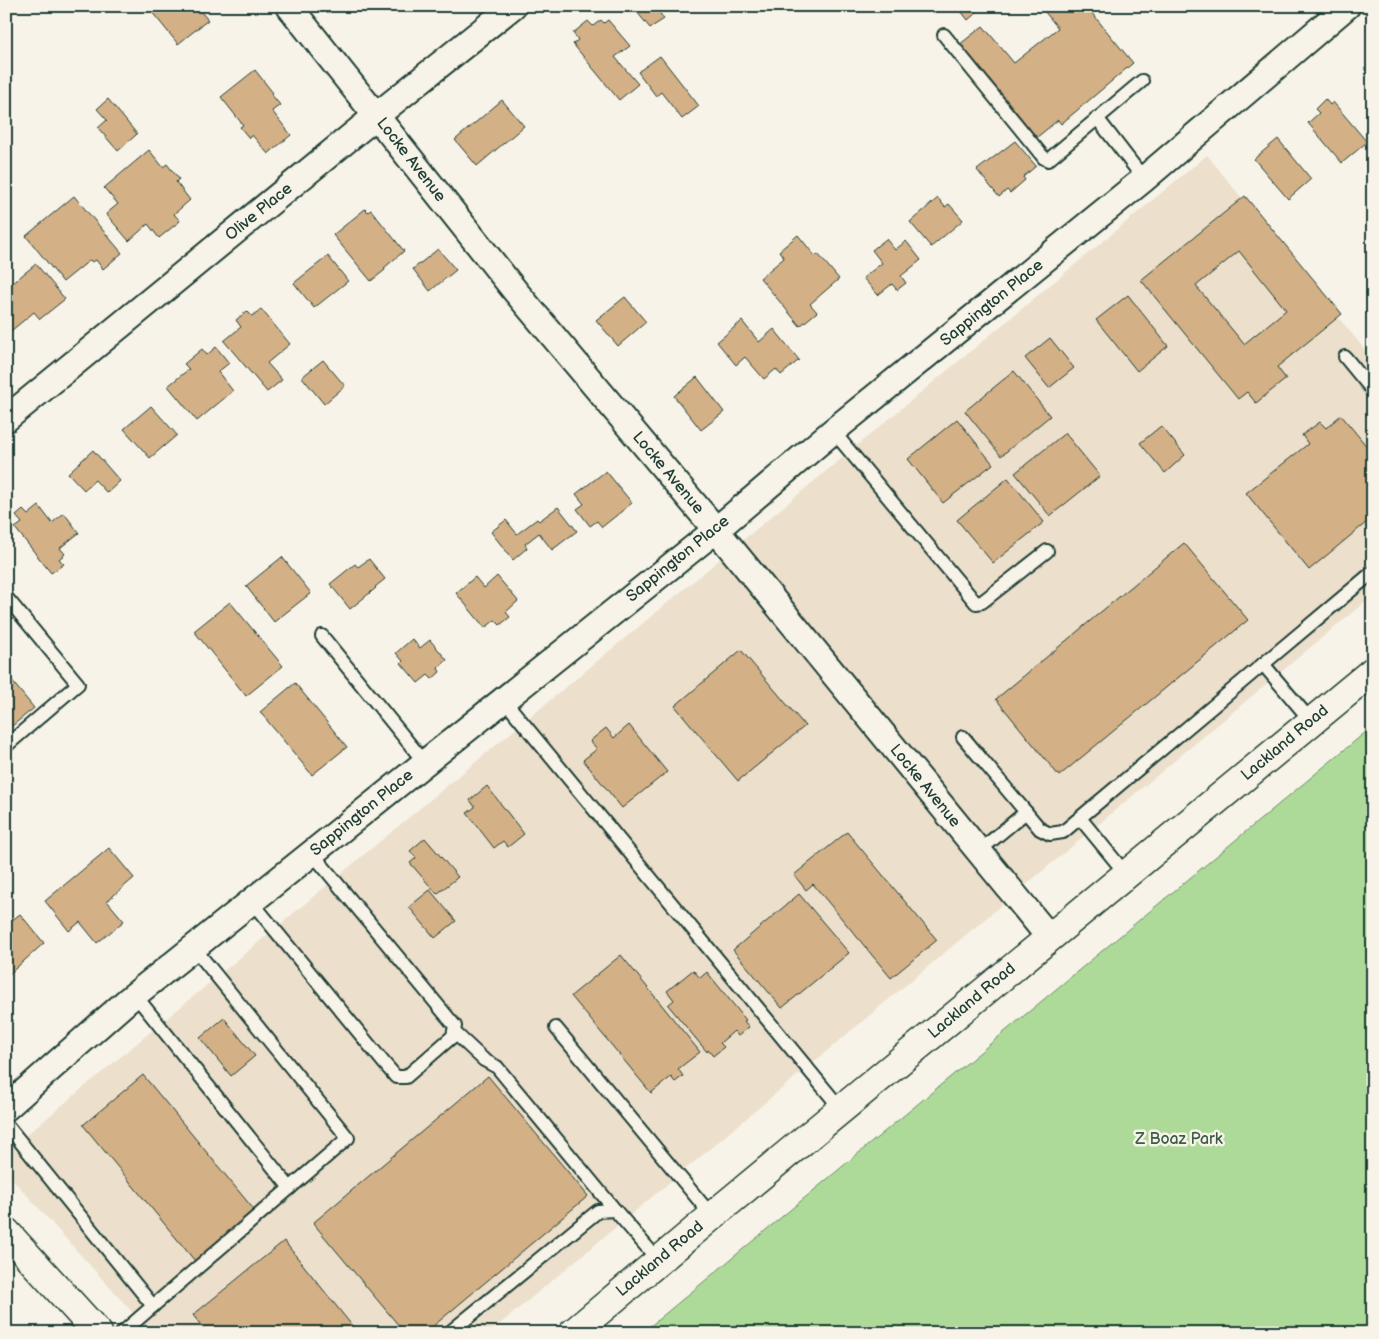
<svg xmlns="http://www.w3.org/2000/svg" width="1379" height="1339" font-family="'Balsamiq Sans',sans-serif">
  <rect width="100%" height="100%" fill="#f7f3e8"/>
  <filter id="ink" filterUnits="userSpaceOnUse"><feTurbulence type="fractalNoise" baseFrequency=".02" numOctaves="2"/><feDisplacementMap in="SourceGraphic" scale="10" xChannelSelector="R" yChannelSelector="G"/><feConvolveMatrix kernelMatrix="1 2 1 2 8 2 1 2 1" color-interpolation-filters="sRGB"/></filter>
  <g filter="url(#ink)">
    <polygon fill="#ecdfcb" points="1207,155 1373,360 1373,595 489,1333 151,1333 6,1172 6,1152"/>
    <polygon fill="#aeda99" stroke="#668c66" points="1373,726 1373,1333 642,1333"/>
    <g fill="#d3b086" stroke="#1f3d34" fill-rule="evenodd">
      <polygon points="147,6 196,6 208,20 178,44"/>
      <polygon points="632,6 666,6 659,12 664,19 650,28"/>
      <polygon points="957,6 984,6 968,20"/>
      <polygon points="1040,6 1086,6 1133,63 1061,124 1058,120 1036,138 959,45 983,26 1014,63 1058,28"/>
      <polygon points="601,20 604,23 608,20 630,46 615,57 638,84 619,100 573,44 578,40 573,33 588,21 593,26"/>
      <polygon points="660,56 699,106 682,119 661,92 656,96 638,72"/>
      <polygon points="255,70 273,93 271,94 280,105 272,111 291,135 268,154 252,135 249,138 240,127 243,125 221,97"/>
      <polygon points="108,99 137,134 118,151 98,128 107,120 97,109"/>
      <polygon points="1325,99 1330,105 1333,102 1367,142 1342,163 1308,123 1319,113 1315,109"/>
      <polygon points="502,100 524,126 477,166 455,140"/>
      <polygon points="1278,139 1311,179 1288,199 1254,159"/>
      <polygon points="1015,141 1036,166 1023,177 1025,180 1010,193 1007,190 999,197 977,170"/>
      <polygon points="149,150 163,167 167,164 179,179 176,182 190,200 174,214 180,221 159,238 148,224 129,241 106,214 118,204 104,188"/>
      <polygon points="74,196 122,253 103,269 96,260 92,262 90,260 63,282 26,236"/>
      <path d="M1245,196L1342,314L1277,367L1286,379L1256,403L1247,392L1238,399L1141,280ZM1239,251L1286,310L1244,344L1196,286Z"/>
      <polygon points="938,198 945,207 949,204 963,220 931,247 910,222"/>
      <polygon points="365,209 368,212 371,210 404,251 384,268 385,270 371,281 333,235"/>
      <polygon points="798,235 815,256 818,254 839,279 810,304 817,312 800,326 760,278 784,258 779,251"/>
      <polygon points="886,239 895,250 906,241 921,260 901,276 906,283 897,290 892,284 878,295 863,278 882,263 872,250"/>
      <polygon points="438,249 456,270 430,291 413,269"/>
      <polygon points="328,256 348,281 314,308 294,283"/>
      <polygon points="36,264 65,299 40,319 34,312 6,335 6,288"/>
      <polygon points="1128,295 1168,346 1137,371 1096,320"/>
      <polygon points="625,297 646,322 618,346 596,320"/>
      <polygon points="261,309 290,344 267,363 282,380 267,392 224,341 241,327 236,320 247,311 252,316"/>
      <polygon points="742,321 759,342 774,329 799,360 781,375 776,369 764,379 745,357 736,365 717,342"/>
      <polygon points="1050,338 1074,368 1049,388 1025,358"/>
      <polygon points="216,347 229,363 218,372 233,391 197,421 168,386 189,369 184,364 202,349 207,355"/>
      <polygon points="323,360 345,386 324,404 302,377"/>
      <polygon points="1014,371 1050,416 1001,456 965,411"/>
      <polygon points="697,377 724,412 701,430 674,396"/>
      <polygon points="151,406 177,435 150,458 124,429"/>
      <polygon points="1341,415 1373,454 1373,517 1309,570 1246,493 1308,444 1302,435 1320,422 1326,428"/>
      <polygon points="957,419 993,464 943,503 908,459"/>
      <polygon points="1161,426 1185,455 1165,473 1140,443"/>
      <polygon points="1065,433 1100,476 1050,516 1015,473"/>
      <polygon points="93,450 120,481 107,493 95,480 84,490 68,473"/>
      <polygon points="606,471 632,503 602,527 597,521 590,526 577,509 584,504 576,494"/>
      <polygon points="1008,478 1044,522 993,563 957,520"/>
      <polygon points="39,506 52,523 64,513 79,533 60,548 65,554 59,559 64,564 51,573 15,528 22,523 16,516 23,510 28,515"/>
      <polygon points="558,507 577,531 552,550 539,533 525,544 527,548 513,560 491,532 506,520 517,534 537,519 539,521"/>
      <polygon points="1184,543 1248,620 1059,776 996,699"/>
      <polygon points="282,557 311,593 274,622 246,586"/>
      <polygon points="369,559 385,579 375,587 376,588 350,609 330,584 355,564 358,567"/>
      <polygon points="497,576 518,601 506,612 510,617 500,625 495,620 485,628 456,593 475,577 484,588"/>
      <polygon points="230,602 283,666 246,696 194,631"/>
      <polygon points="412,639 420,648 430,640 447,660 438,668 440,672 432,679 428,675 418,683 401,663 403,661 396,653"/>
      <polygon points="741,650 805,726 738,781 675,706"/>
      <polygon points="6,674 34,708 6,731"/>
      <polygon points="295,683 347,747 312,775 260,712"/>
      <polygon points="629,725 667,772 622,808 583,760 597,749 590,741 606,728 614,738"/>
      <polygon points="487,786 524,834 508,847 503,841 494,848 467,813 475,807 470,800"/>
      <polygon points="847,832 937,940 891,978 813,884 806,890 794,875"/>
      <polygon points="425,838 458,877 437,894 410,863 416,858 410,851"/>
      <polygon points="109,848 134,878 107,901 124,921 97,943 80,922 69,931 45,901"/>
      <polygon points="430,890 456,921 435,938 409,907"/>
      <polygon points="799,894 849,953 782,1008 733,950"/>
      <polygon points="20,914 44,943 6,977 6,925"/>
      <polygon points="621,955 700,1052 678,1069 683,1076 675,1082 671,1077 651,1093 571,996"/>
      <polygon points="693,970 700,978 707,972 746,1020 744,1021 749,1027 738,1036 734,1031 720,1043 724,1047 713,1056 708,1050 707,1052 668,1005 674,1000 667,991"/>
      <polygon points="224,1018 255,1056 231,1076 200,1038"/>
      <polygon points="143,1075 255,1211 195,1261 83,1125"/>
      <polygon points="488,1076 588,1196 425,1333 405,1333 313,1223"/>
      <polygon points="284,1241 358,1333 265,1333 262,1329 257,1333 244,1333 240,1327 233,1333 207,1333 193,1315"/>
    </g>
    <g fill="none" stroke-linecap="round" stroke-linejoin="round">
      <g stroke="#1f3d34" stroke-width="16">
        <g id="service">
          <polyline points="944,35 1044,158 1048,160 1142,81"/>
          <polyline points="1097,118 1144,179"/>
          <polyline points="1345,357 1373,391"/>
          <polyline points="833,431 976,603 982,602 1047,551"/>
          <polyline points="6,597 78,684 6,746"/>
          <polyline points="322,636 425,763"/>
          <polyline points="1263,664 1311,721"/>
          <polyline points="504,700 841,1109"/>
          <polyline points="963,737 1040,829 1050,834 1063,832 1373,572"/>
          <polyline points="1080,818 1126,874"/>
          <polyline points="979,851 1026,812"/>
          <polyline points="252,902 384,1063 396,1077 406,1077 453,1036 455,1026 312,853"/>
          <polyline points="135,995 290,1188"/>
          <polyline points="556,1028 712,1216"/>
          <polyline points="454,1032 484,1060 497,1067 615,1210"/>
          <polyline points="6,1124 153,1306 122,1333"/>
          <polyline points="153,1306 348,1138 194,948"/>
          <polyline points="449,1333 598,1211 615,1210 658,1260"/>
        </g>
      </g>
      <g stroke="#1f3d34" stroke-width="29">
        <g id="minor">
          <polyline points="289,6 516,292 716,530 1049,937"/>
          <polyline points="6,419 376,116 513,6"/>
          <polyline points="6,1108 127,1001 716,530 833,431 1144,179 1347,6"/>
        </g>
      </g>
      <g stroke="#1f3d34" stroke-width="31">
        <g id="tertiary">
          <polyline points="6,1232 98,1333"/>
          <polyline points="573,1333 712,1216 1373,671"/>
        </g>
      </g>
      <use href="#service" stroke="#f7f3e8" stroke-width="12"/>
      <use href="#minor" stroke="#f7f3e8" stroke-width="25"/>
      <use href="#tertiary" stroke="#f7f3e8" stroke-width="28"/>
    </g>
  </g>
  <g text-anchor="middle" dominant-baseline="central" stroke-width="5" stroke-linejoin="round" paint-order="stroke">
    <g font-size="16" fill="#1f3d34" stroke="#f7f3e8">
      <text transform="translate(411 160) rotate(52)">Locke Avenue</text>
      <text transform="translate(259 212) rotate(-39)">Olive Place</text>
      <text transform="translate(992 303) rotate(-39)">Sappington Place</text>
      <text transform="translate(668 473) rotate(50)">Locke Avenue</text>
      <text transform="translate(678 559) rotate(-39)">Sappington Place</text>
      <text transform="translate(1285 743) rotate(-40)">Lackland Road</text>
      <text transform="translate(925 786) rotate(51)">Locke Avenue</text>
      <text transform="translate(362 813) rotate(-39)">Sappington Place</text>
      <text transform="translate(972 1001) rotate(-40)">Lackland Road</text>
      <text transform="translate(660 1259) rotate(-40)">Lackland Road</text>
    </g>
    <g font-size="16" fill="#3c5c48" stroke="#f7f3e8">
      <text x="1179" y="1139">Z Boaz Park</text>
    </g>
  </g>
  <rect width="1379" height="1339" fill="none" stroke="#f7f3e8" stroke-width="25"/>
  <rect x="12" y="12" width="1354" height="1314" fill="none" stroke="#1f3d34" stroke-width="2" filter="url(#ink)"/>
</svg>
